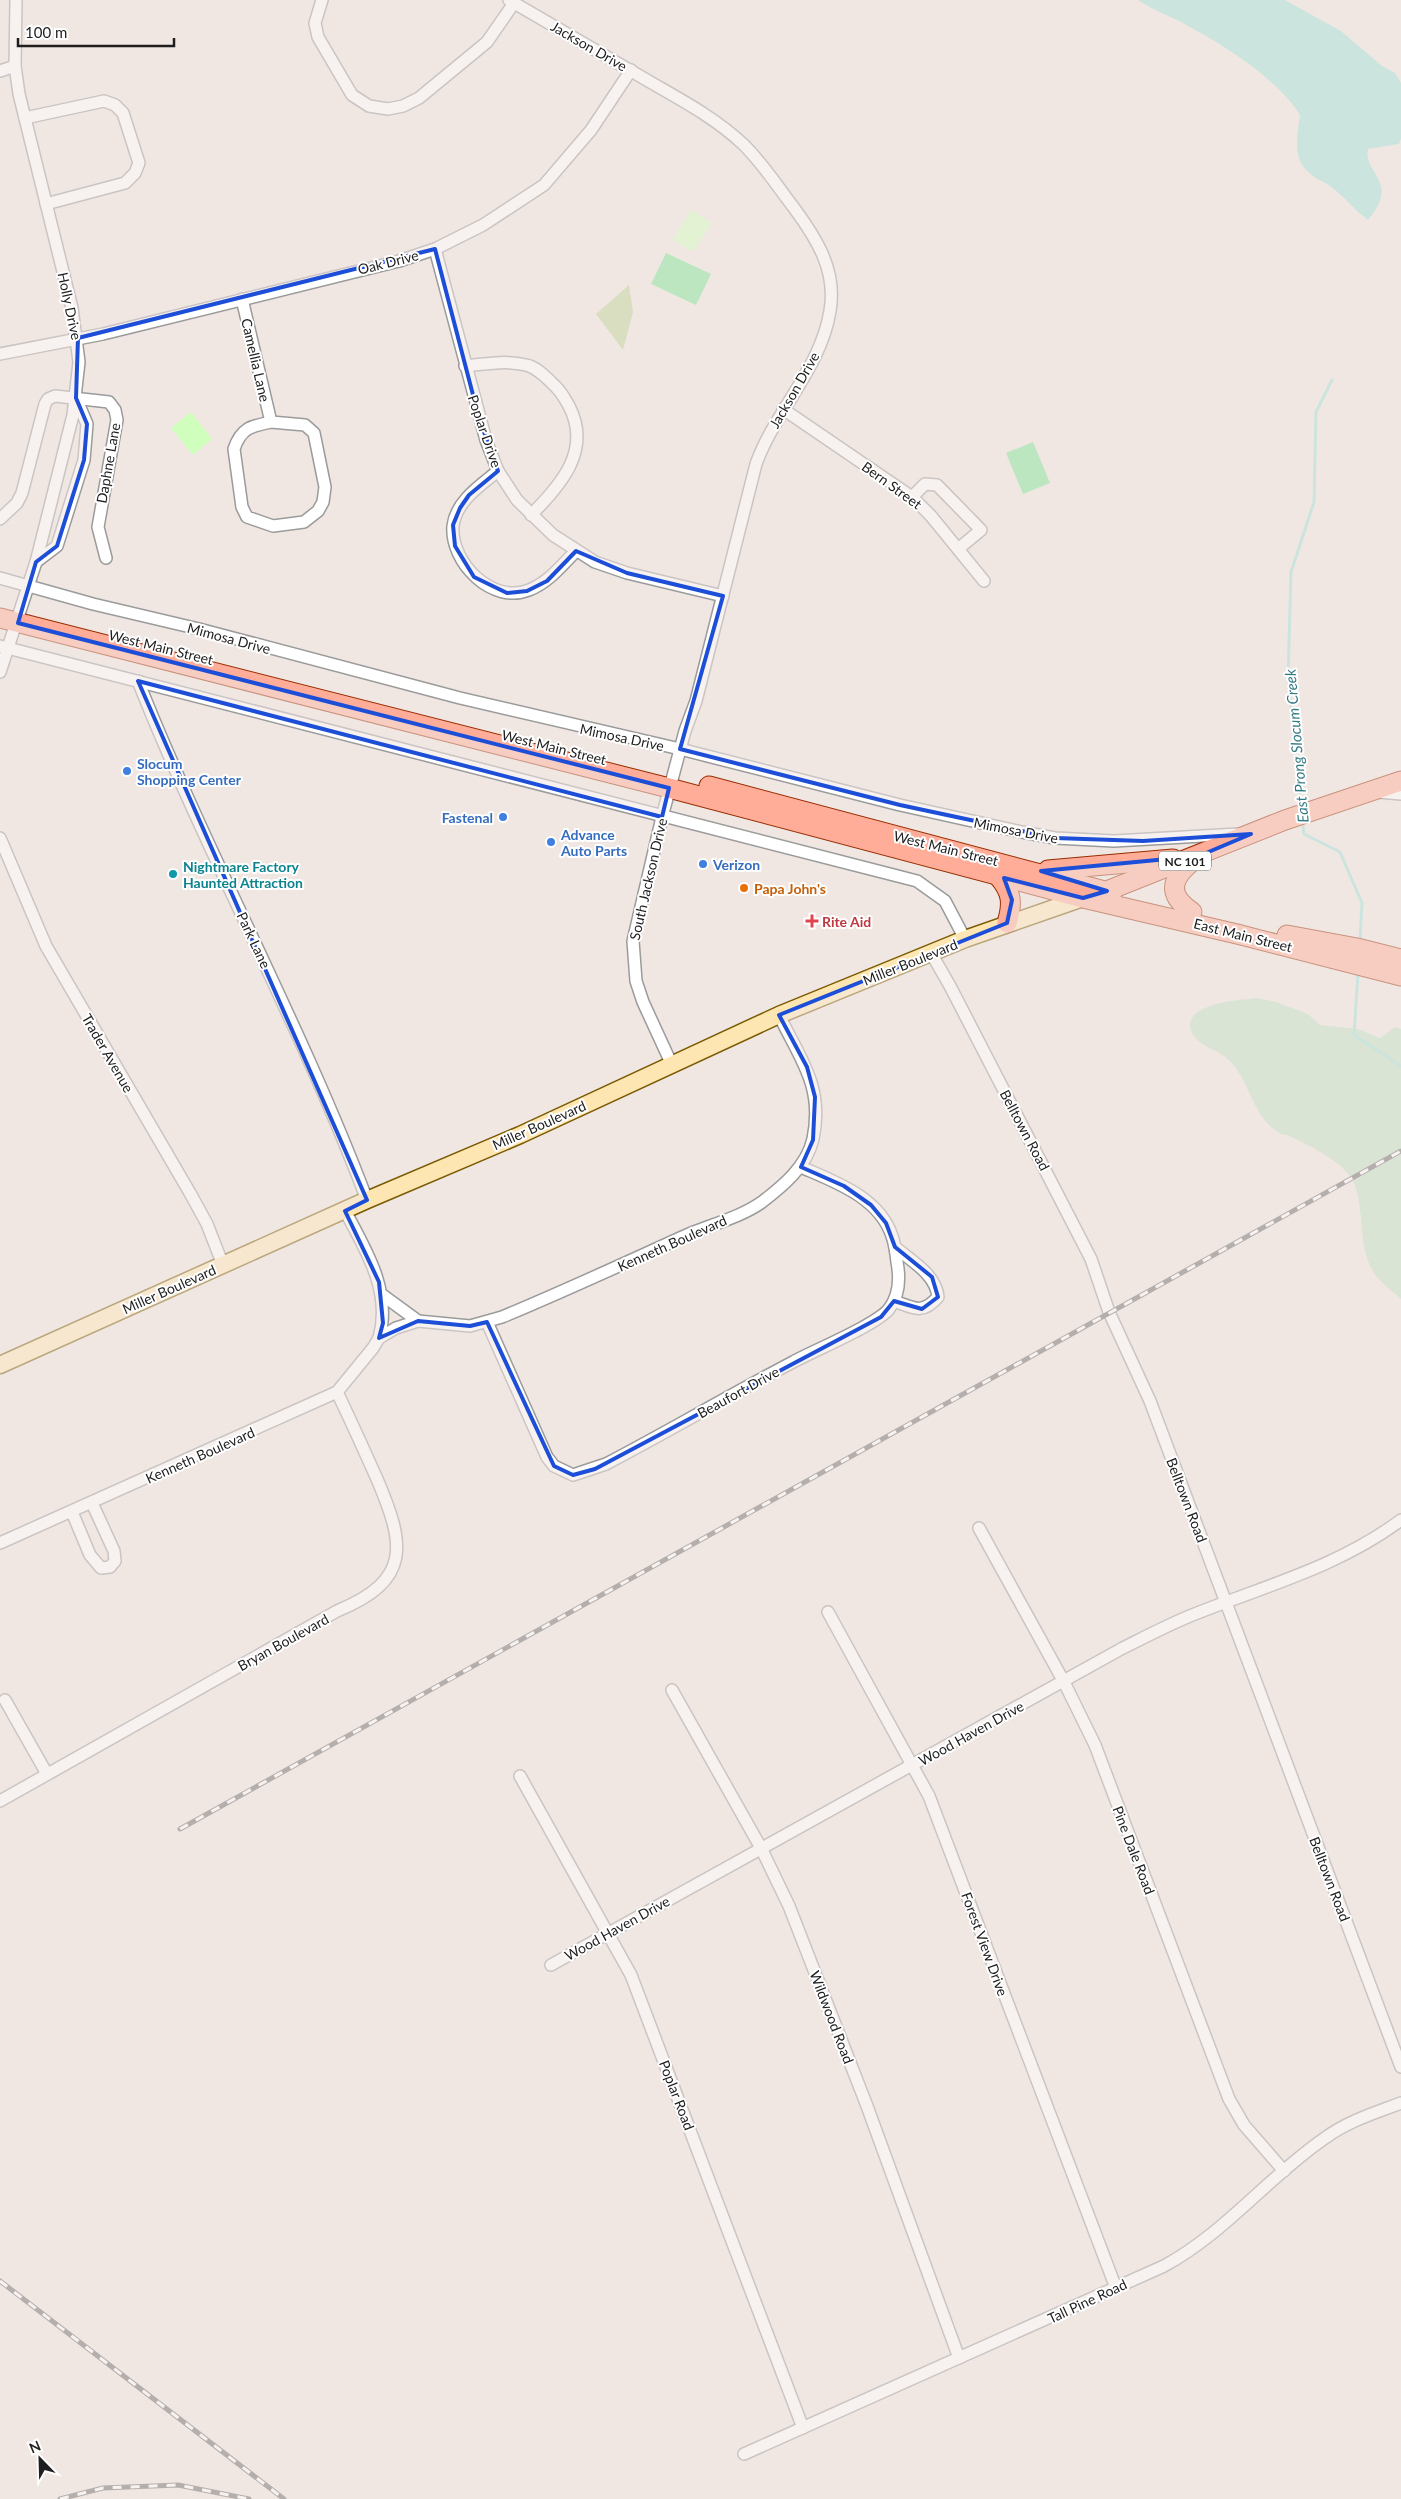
<svg xmlns="http://www.w3.org/2000/svg" width="1401" height="2499" font-family="Lato,sans-serif">
  <rect width="100%" height="100%" fill="#f0e7e3"/>
  <polygon fill="#bed295" points="629,285 633,312 623,350 596,314"/>
  <path fill="#bfdfc4" d="M1257,998L1276,1002L1308,1014L1320,1025L1358,1029L1380,1038L1395,1027L1401,1029V1299C1393,1291 1380,1283 1374,1273C1355,1244 1367,1197 1349,1175C1334,1157 1310,1146 1289,1136C1286,1134 1282,1135 1279,1133C1252,1116 1250,1082 1230,1061C1221,1051 1200,1046 1193,1035C1176,1003 1240,1000 1257,998Z"/>
  <g fill="#d0febc">
    <polygon points="691,210 712,223 693,252 673,240"/>
    <polygon points="191,412 212,439 193,455 171,428"/>
  </g>
  <g fill="#7be594">
    <polygon points="666,253 711,274 696,305 651,284"/>
    <polygon points="1033,442 1050,483 1023,494 1006,453"/>
  </g>
  <path fill="#a0e1d8" d="M1138,0H1285L1341,31L1382,66L1395,73L1401,83V139L1399,144L1368,149C1363,174 1401,181 1368,220C1354,210 1344,196 1330,186C1325,182 1318,180 1313,176C1291,161 1297,138 1300,115C1277,79 1227,47 1190,27C1173,17 1154,11 1138,0Z"/>
  <g fill="none" stroke-linecap="round" stroke-linejoin="round">
    <g stroke="#a0e1d8" stroke-width="3">
      <polyline points="1301,809 1288,679 1291,572 1314,502 1316,412 1332,380"/>
      <polyline points="1302,820 1304,834 1340,852 1362,903 1360,941"/>
      <polyline points="1358,973 1354,1035 1401,1066"/>
    </g>
    <g stroke="#9b9b9b" stroke-width="14">
      <g id="street">
        <polyline points="322,0 315,23 318,37 352,95 369,106 388,109 403,106 419,98 487,42 514,3"/>
        <path d="M509,0C558,29 608,57 657,86C687,103 719,121 744,145C763,164 778,187 794,208C817,239 837,271 830,311C821,368 775,411 756,464L696,701L685,731L662,817L633,941L636,981L643,1002L672,1065"/>
        <polyline points="0,71 15,66"/>
        <polyline points="25,118 104,101 115,105 123,113 139,163 135,173 125,183 46,204"/>
        <polyline points="435,249 486,440 498,471 517,500 553,535 595,562 627,573 723,596"/>
        <path d="M242,299L271,422C251,426 241,428 234,449L242,507L247,517L273,526L304,522L318,511L323,502L325,487L314,433L305,425L271,422"/>
        <polyline points="0,354 103,334 399,261 435,249 483,225 544,185 591,130 631,70"/>
        <path d="M465,366C485,364 505,360 526,365C537,367 548,379 556,387C562,393 565,399 569,406C592,450 561,485 531,515"/>
        <polyline points="783,409 912,497 931,516 984,581"/>
        <path d="M498,471C481,485 456,501 453,526C450,562 492,605 529,590C549,582 561,566 576,551"/>
        <polyline points="912,497 925,484 937,485 981,530 958,549"/>
        <polyline points="0,519 17,503 22,493 45,404 48,399 55,396 109,402 115,410 117,420 98,527 106,558"/>
        <polyline points="36,562 57,546 84,460 87,424 76,398"/>
        <polyline points="0,578 93,604 199,629 460,698 680,749 900,805 1022,832 1055,838 1114,841 1238,834"/>
        <polyline points="0,646 917,881 945,901 965,939"/>
        <polyline points="0,672 36,562 73,415 79,362 72,308 19,94 15,66 16,0"/>
        <path d="M138,681C208,857 300,1023 367,1200"/>
        <polyline points="1378,792 1401,794"/>
        <polyline points="0,838 46,946 190,1193 207,1224 223,1265"/>
        <polyline points="931,953 950,986 1091,1259 1109,1312 1150,1401 1401,2067"/>
        <path d="M345,1211C366,1250 392,1292 379,1338"/>
        <polyline points="381,1294 418,1321"/>
        <path d="M894,1301C914,1308 922,1315 938,1297C936,1274 911,1261 895,1247"/>
        <path d="M487,1322L547,1457L554,1466L573,1475L606,1464C669,1431 730,1395 793,1362C815,1350 876,1325 889,1309C899,1296 900,1278 897,1262C896,1253 895,1244 892,1236C879,1197 835,1182 801,1167"/>
        <polyline points="72,1512 90,1555 101,1568 110,1567 115,1561 114,1551 92,1503"/>
        <polyline points="979,1528 1064,1682 1095,1745 1229,2099 1244,2125 1284,2171"/>
        <path d="M0,1543L337,1392L373,1348L379,1338L396,1328L418,1321L470,1326L502,1317C565,1291 627,1262 689,1234C713,1224 741,1217 762,1202C783,1186 807,1166 813,1139C824,1086 800,1059 779,1015"/>
        <polyline points="828,1612 929,1796 1116,2288"/>
        <polyline points="672,1690 761,1848 789,1906 867,2106 959,2358"/>
        <polyline points="5,1700 47,1774"/>
        <polyline points="520,1776 631,1975 803,2428"/>
        <path d="M0,1801L337,1611C412,1580 405,1545 377,1479C364,1450 351,1421 337,1392"/>
        <path d="M551,1965L1121,1649C1147,1636 1173,1622 1200,1612C1271,1584 1339,1566 1401,1520"/>
        <path d="M744,2454L1164,2266C1225,2233 1268,2177 1325,2138C1348,2121 1375,2113 1401,2103"/>
      </g>
    </g>
    <g stroke="#7a5a00" stroke-width="19">
      <polyline id="secondary" points="0,1365 367,1200 520,1135 779,1015 965,939 1083,898"/>
    </g>
    <g stroke="#982d00" stroke-width="21">
      <g id="primary">
        <polyline points="0,618 669,788 1083,898 1237,934 1401,976"/>
        <polyline points="709,786 1112,893"/>
        <polyline points="1048,870 1173,859"/>
        <path d="M998,876C1012,892 1013,903 1007,923"/>
        <polyline points="1099,894 1285,820 1401,781"/>
        <path d="M1192,912C1166,894 1171,878 1194,860"/>
        <polyline points="1287,935 1357,948 1401,959"/>
      </g>
    </g>
    <use href="#street" stroke="#fff" stroke-width="11"/>
    <use href="#secondary" stroke="#fee6b3" stroke-width="16"/>
    <use href="#primary" stroke="#ffad99" stroke-width="19"/>
    <g stroke="#6c6c6c" stroke-width="5">
      <g id="rail">
        <polyline points="180,1829 1401,1151"/>
        <polyline points="0,2281 284,2499"/>
        <polyline points="60,2499 103,2488 178,2485 249,2499"/>
      </g>
    </g>
    <use href="#rail" stroke="#fff" stroke-width="3" stroke-dasharray="9" stroke-linecap="butt"/>
  </g>
  <path d="M0 0H1401V2499H0ZM435,249L479,418L498,471L469,495L460,508L453,525L455,546L474,577L507,593L527,591L547,581L576,551L627,573L723,596L680,749L900,805L1055,838L1143,841L1251,834L1199,856L1041,871L1107,891L1083,898L1004,878L1012,900L1007,923L779,1015L807,1067L815,1097L813,1140L801,1167L844,1186L871,1205L886,1223L895,1247L932,1277L938,1297L922,1309L894,1301L881,1317L595,1469L573,1475L554,1466L487,1322L470,1326L418,1321L379,1338L383,1323L379,1282L345,1211L367,1200L138,681L662,817L669,788L18,623L36,562L57,546L84,460L87,424L76,398L78,338Z" fill="#f0e7e3" fill-opacity=".55" fill-rule="evenodd"/>
  <path fill="none" stroke="#1d4ed8" stroke-width="4" stroke-linejoin="round" d="M435,249L479,418L498,471L469,495L460,508L453,525L455,546L474,577L507,593L527,591L547,581L576,551L627,573L723,596L680,749L900,805L1055,838L1143,841L1251,834L1199,856L1041,871L1107,891L1083,898L1004,878L1012,900L1007,923L779,1015L807,1067L815,1097L813,1140L801,1167L844,1186L871,1205L886,1223L895,1247L932,1277L938,1297L922,1309L894,1301L881,1317L595,1469L573,1475L554,1466L487,1322L470,1326L418,1321L379,1338L383,1323L379,1282L345,1211L367,1200L138,681L662,817L669,788L18,623L36,562L57,546L84,460L87,424L76,398L78,338Z"/>
  <g fill="#3f7fe0" stroke="#fff" stroke-width="2">
    <circle cx="127" cy="771" r="5"/>
    <circle cx="503" cy="817" r="5"/>
    <circle cx="551" cy="842" r="5"/>
    <circle cx="703" cy="864" r="5"/>
  </g>
  <circle fill="#0f9aa8" stroke="#fff" stroke-width="2" cx="173" cy="874" r="5"/>
  <circle fill="#e8710a" stroke="#fff" stroke-width="2" cx="744" cy="888" r="5"/>
  <path fill="#e0444e" stroke="#fff" stroke-width="2" d="M809.5 913.5h5v5h5v5h-5v5h-5v-5h-5v-5h5z"/>
  <g text-anchor="middle" dominant-baseline="central" stroke-width="4" stroke-linejoin="round" paint-order="stroke">
    <rect fill="#fff" stroke="#626262" stroke-width="1" x="1159" y="851.5" width="52" height="19" rx="4"/>
    <g font-size="12" font-weight="bold" fill="#1e1e1e">
      <text x="1185" y="861">NC 101</text>
    </g>
    <g font-size="14" fill="#1e1e1e" stroke="#fff">
      <text transform="translate(589 46) rotate(30)">Jackson Drive</text>
      <text transform="translate(388 262) rotate(-14)">Oak Drive</text>
      <text transform="translate(70 306) rotate(78)">Holly Drive</text>
      <text transform="translate(256 360) rotate(77)">Camellia Lane</text>
      <text transform="translate(794 390) rotate(-60)">Jackson Drive</text>
      <text transform="translate(485 431) rotate(71)">Poplar Drive</text>
      <text transform="translate(108 463) rotate(-80)">Daphne Lane</text>
      <text transform="translate(892 485) rotate(36)">Bern Street</text>
      <text transform="translate(229 638) rotate(15)">Mimosa Drive</text>
      <text transform="translate(161 647) rotate(14)">West Main Street</text>
      <text transform="translate(622 737) rotate(12)">Mimosa Drive</text>
      <text transform="translate(554 747) rotate(14)">West Main Street</text>
      <text transform="translate(1016 830) rotate(11)">Mimosa Drive</text>
      <text transform="translate(946 848) rotate(14)">West Main Street</text>
      <text transform="translate(648 879) rotate(-77)">South Jackson Drive</text>
      <text transform="translate(1243 935) rotate(14)">East Main Street</text>
      <text transform="translate(254 940) rotate(65)">Park Lane</text>
      <text transform="translate(910 962) rotate(-22)">Miller Boulevard</text>
      <text transform="translate(108 1053) rotate(60)">Trader Avenue</text>
      <text transform="translate(539 1125) rotate(-24)">Miller Boulevard</text>
      <text transform="translate(1025 1130) rotate(62)">Belltown Road</text>
      <text transform="translate(672 1243) rotate(-24)">Kenneth Boulevard</text>
      <text transform="translate(169 1289) rotate(-24)">Miller Boulevard</text>
      <text transform="translate(738 1392) rotate(-29)">Beaufort Drive</text>
      <text transform="translate(200 1455) rotate(-24)">Kenneth Boulevard</text>
      <text transform="translate(1187 1500) rotate(69)">Belltown Road</text>
      <text transform="translate(283 1642) rotate(-29)">Bryan Boulevard</text>
      <text transform="translate(971 1733) rotate(-29)">Wood Haven Drive</text>
      <text transform="translate(1134 1850) rotate(69)">Pine Dale Road</text>
      <text transform="translate(1330 1879) rotate(69)">Belltown Road</text>
      <text transform="translate(617 1928) rotate(-29)">Wood Haven Drive</text>
      <text transform="translate(985 1944) rotate(70)">Forest View Drive</text>
      <text transform="translate(832 2017) rotate(69)">Wildwood Road</text>
      <text transform="translate(677 2095) rotate(69)">Poplar Road</text>
      <text transform="translate(1087 2301) rotate(-25)">Tall Pine Road</text>
    </g>
    <g font-size="14" font-weight="bold" fill="#366cbe" stroke="#fff" text-anchor="start">
      <text x="137" y="763">Slocum<tspan x="137" dy="16">Shopping Center</tspan></text>
      <text x="493" y="817" text-anchor="end">Fastenal</text>
      <text x="561" y="834">Advance<tspan x="561" dy="16">Auto Parts</tspan></text>
      <text x="713" y="864">Verizon</text>
    </g>
    <g font-size="14" font-weight="bold" fill="#0d838f" stroke="#fff" text-anchor="start">
      <text x="183" y="866">Nightmare Factory<tspan x="183" dy="16">Haunted Attraction</tspan></text>
    </g>
    <g font-size="14" font-weight="bold" fill="#c56008" stroke="#fff" text-anchor="start">
      <text x="754" y="888">Papa John's</text>
    </g>
    <g font-size="14" font-weight="bold" fill="#be3a42" stroke="#fff" text-anchor="start">
      <text x="822" y="921">Rite Aid</text>
    </g>
    <g font-size="15" font-style="italic" fill="#347a84" stroke="#fff">
      <text transform="translate(1296 746) rotate(-95)">East Prong Slocum Creek</text>
    </g>
  </g>
  <g transform="translate(40 2459) rotate(337)" stroke="#ffffff" stroke-width="4" paint-order="stroke">
  <path d="M0-4L9 19L0 12L-9 19Z" fill="#1e1e1e"/>
  <text y="-8" font-size="14" font-weight="bold" text-anchor="middle" fill="#1e1e1e">N</text>
  </g>
  <path d="M18 38v8h156v-8" fill="none" stroke="#1e1e1e" stroke-width="2.5"/>
  <text x="25" y="38" font-size="15" fill="#1e1e1e" stroke="#ffffff" stroke-width="4" paint-order="stroke">100 m</text>
</svg>
